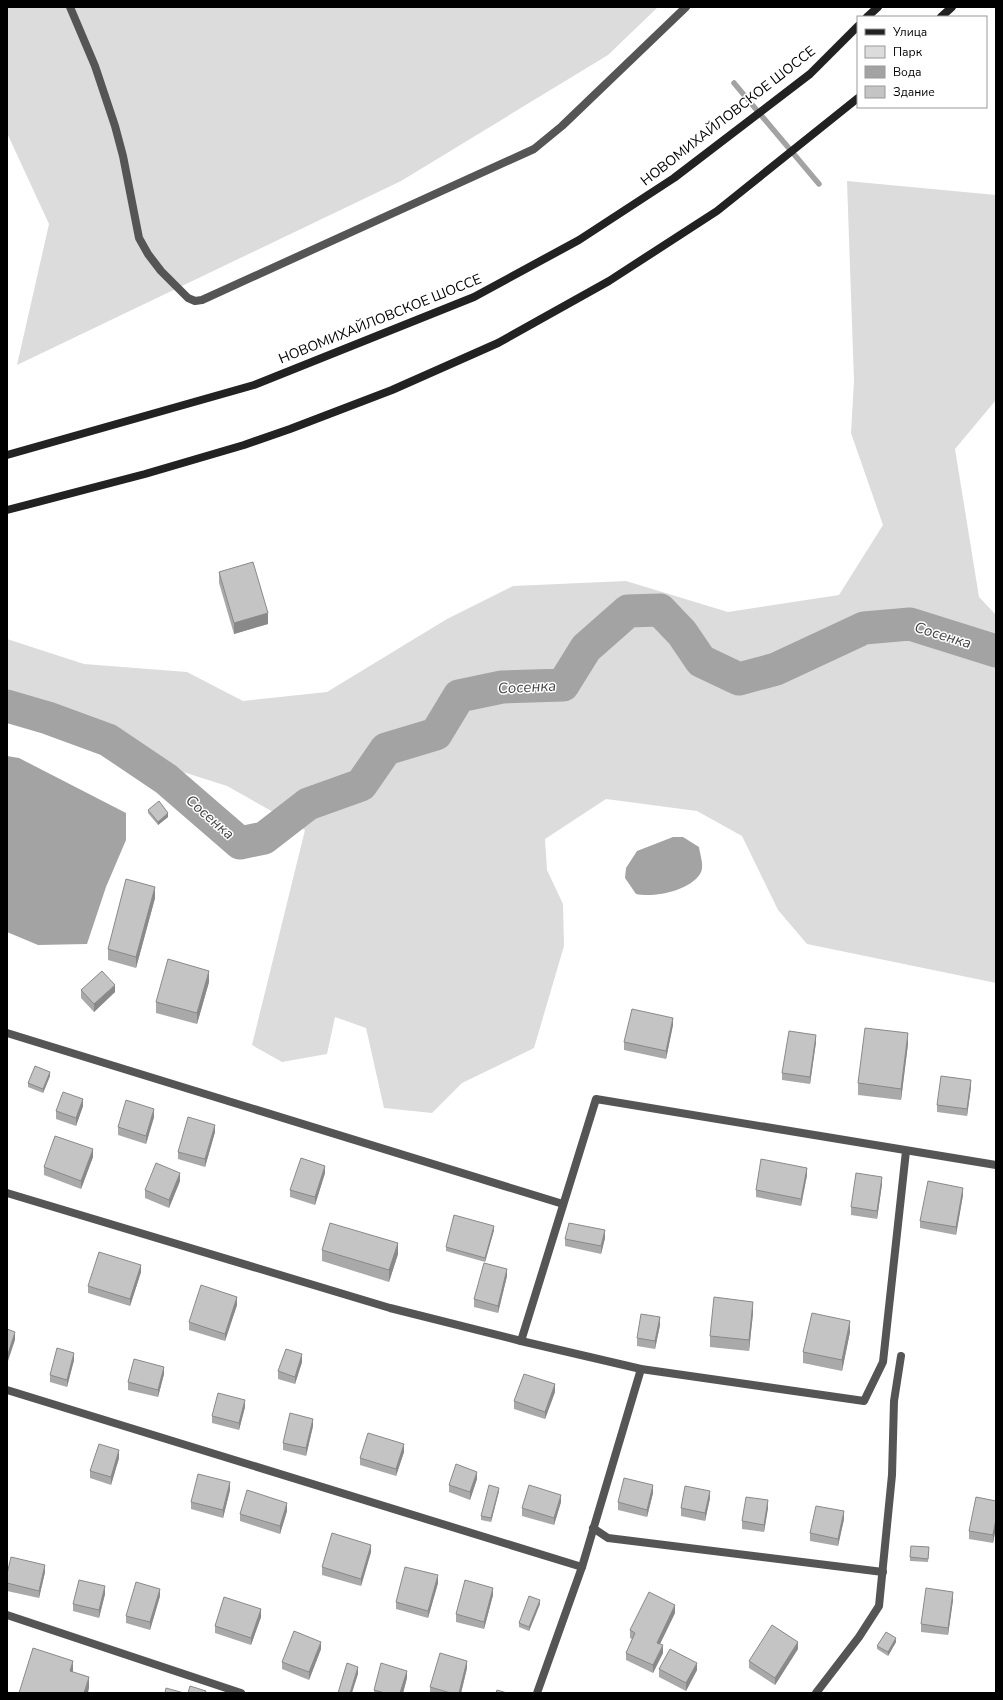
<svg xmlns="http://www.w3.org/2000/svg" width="1003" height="1700" font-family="'Nunito Sans',sans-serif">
  <rect width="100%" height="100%" fill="#fff"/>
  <g fill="#dcdcdc">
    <polygon points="7,7 658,7 608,55 401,181 17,365 49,224 7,133"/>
    <polygon points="847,181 996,195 996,400 955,449 979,597 996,615 996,983 807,944 778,910 742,836 697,811 606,799 545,839 547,870 563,904 564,946 534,1048 462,1083 432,1113 384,1108 366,1028 335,1017 327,1054 282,1062 252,1045 305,830 227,786 7,716 7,639 84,664 187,672 243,701 327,692 447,619 513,586 626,581 728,612 839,595 883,525 851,433 854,381"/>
  </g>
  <g fill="#a3a3a3">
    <polygon points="7,756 19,758 126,813 126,840 106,887 87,944 38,945 7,932"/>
    <path d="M673,837H683L699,847C700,855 705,867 700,874C689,891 654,898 636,894L625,878L626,868L637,851Z"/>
  </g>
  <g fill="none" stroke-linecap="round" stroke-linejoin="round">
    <polyline stroke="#a3a3a3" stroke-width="5.5" points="734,83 819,184"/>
    <polyline stroke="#a3a3a3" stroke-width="33" points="7,706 48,718 108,740 166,779 240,843 264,838 308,804 361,785 386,749 436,734 459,696 502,687 563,685 586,648 628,611 660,610 682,633 701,661 739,679 776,669 864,628 910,624 996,651"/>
    <g stroke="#555" stroke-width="8">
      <polyline points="70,7 95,66 115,126 123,156 139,238 148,254 161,271 188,298 195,301 202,300 534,149 562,126 686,7"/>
      <polyline points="593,1528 608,1538 883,1572"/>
    </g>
    <g stroke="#555" stroke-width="8">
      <polyline points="7,1033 563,1204"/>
      <polyline points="7,1193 390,1308 521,1341 641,1369 864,1401 883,1362 906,1151"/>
      <polyline points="521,1341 596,1099 996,1165"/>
      <polyline points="7,1390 582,1567"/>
      <polyline points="7,1615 241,1693"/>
      <polyline points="537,1693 582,1567 641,1369"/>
      <polyline points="816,1693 859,1637 879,1606 892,1475 894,1401 901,1356"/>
    </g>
    <g stroke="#222" stroke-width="8">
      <polyline points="867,17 878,7"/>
      <polyline points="941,17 952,7"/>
      <polyline points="7,455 254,385 474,297 579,240 674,178 810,74 858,26"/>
      <polyline points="7,510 145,474 244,445 290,429 392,390 498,343 609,281 717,211 858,98"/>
    </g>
  </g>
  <g fill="#a9a9a9">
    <polygon points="219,572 268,624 234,634 219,583"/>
    <polygon points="148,810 168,817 158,825 148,813"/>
    <polygon points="155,898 136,968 108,960 108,949"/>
    <polygon points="209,982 197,1024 156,1013 156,1002"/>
    <polygon points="81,990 115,992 94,1012 81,998"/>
    <polygon points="673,1025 666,1059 624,1050 624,1042"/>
    <polygon points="816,1042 810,1084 782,1080 782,1073"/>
    <polygon points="908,1044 901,1100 858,1095 858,1083"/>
    <polygon points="50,1076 43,1093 28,1087 28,1083"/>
    <polygon points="971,1087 967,1116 937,1112 937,1105"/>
    <polygon points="83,1106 76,1126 56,1119 56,1111"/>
    <polygon points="154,1117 146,1144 118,1135 118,1127"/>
    <polygon points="215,1132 205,1167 178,1159 178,1152"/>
    <polygon points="93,1157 81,1189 44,1175 44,1167"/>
    <polygon points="325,1173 315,1205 290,1197 290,1190"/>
    <polygon points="807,1175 801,1206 756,1197 756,1190"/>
    <polygon points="180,1181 169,1208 145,1198 145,1190"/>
    <polygon points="882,1184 877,1219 851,1215 851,1207"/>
    <polygon points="963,1195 956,1235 920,1228 920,1221"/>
    <polygon points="494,1230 485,1262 446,1251 446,1247"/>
    <polygon points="605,1238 601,1254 565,1246 565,1239"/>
    <polygon points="322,1250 398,1254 389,1282 322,1261"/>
    <polygon points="141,1272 130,1306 88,1293 88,1286"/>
    <polygon points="507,1276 498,1313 474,1307 474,1299"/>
    <polygon points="237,1305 225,1341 189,1330 189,1322"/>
    <polygon points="753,1313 749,1351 710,1347 710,1336"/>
    <polygon points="660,1325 655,1349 637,1346 637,1338"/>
    <polygon points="850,1332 842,1371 803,1363 803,1352"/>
    <polygon points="74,1360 67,1387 50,1382 50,1375"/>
    <polygon points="302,1362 295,1384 278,1379 278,1371"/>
    <polygon points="164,1374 158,1397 128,1390 128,1382"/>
    <polygon points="555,1392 545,1419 514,1409 514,1401"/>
    <polygon points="245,1407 239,1430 212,1423 212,1416"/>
    <polygon points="313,1426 306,1456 283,1450 283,1443"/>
    <polygon points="404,1452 396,1476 360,1465 360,1458"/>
    <polygon points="119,1458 111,1485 90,1478 90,1471"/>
    <polygon points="477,1479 470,1500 449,1492 449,1485"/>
    <polygon points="230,1490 223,1518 191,1509 191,1502"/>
    <polygon points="499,1491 491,1522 481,1520 481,1516"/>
    <polygon points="653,1493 647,1517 618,1510 618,1502"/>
    <polygon points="710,1498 705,1521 681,1516 681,1508"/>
    <polygon points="996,1501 996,1527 993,1543 969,1539 969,1531"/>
    <polygon points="561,1502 554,1525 522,1516 522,1508"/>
    <polygon points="768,1508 764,1532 742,1529 742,1521"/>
    <polygon points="287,1511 280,1534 240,1521 240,1514"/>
    <polygon points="844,1519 838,1546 810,1541 810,1533"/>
    <polygon points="929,1551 928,1562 910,1561 910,1557"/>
    <polygon points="371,1552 361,1586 322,1575 322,1567"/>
    <polygon points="45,1572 39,1598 7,1591 7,1574"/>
    <polygon points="438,1583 428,1618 396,1609 396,1602"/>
    <polygon points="105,1594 99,1618 73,1611 73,1604"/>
    <polygon points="493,1595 484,1629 456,1622 456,1614"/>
    <polygon points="160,1596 150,1630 126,1623 126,1616"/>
    <polygon points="953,1600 948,1635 921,1632 921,1624"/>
    <polygon points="540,1604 529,1631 519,1627 519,1623"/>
    <polygon points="675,1613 660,1644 663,1653 653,1673 626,1660 626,1653 632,1639 630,1638 630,1630"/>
    <polygon points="261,1617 251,1645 215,1633 215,1626"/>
    <polygon points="896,1642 888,1656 877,1649 877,1646"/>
    <polygon points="321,1649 309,1680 282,1669 282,1662"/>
    <polygon points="798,1649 775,1685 749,1668 749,1661"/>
    <polygon points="467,1668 461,1693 430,1693 430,1687"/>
    <polygon points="659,1669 697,1670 686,1691 659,1677"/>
    <polygon points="407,1678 403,1693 374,1693 374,1690"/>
  </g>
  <g fill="#898989">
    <polygon points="268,613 268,624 234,634 234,623"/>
    <polygon points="168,813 168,817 158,825 158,822"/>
    <polygon points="155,887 155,898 136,968 136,957"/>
    <polygon points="209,971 209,982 197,1024 197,1013"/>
    <polygon points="115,985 115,992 94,1012 94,1004"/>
    <polygon points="673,1018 673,1025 666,1059 666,1051"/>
    <polygon points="908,1033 908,1044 901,1100 901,1089"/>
    <polygon points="816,1035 816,1042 810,1084 810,1077"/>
    <polygon points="50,1072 50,1076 43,1093 43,1089"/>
    <polygon points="971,1080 971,1087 967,1116 967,1109"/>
    <polygon points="83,1099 83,1106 76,1126 76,1118"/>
    <polygon points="154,1109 154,1117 146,1144 146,1136"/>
    <polygon points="215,1125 215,1132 205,1167 205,1159"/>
    <polygon points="93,1149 93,1157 81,1189 81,1181"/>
    <polygon points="325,1166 325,1173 315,1205 315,1197"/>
    <polygon points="807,1168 807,1175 801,1206 801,1199"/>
    <polygon points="180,1173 180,1181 169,1208 169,1200"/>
    <polygon points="882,1177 882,1184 877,1219 877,1211"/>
    <polygon points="963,1188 963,1195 956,1235 956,1227"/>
    <polygon points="8,1216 8,1224 7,1227 7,1220"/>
    <polygon points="494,1226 494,1230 485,1262 485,1258"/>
    <polygon points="605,1230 605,1238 601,1254 601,1246"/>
    <polygon points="398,1243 398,1254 389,1282 389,1270"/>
    <polygon points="141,1265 141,1272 130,1306 130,1299"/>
    <polygon points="507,1269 507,1276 498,1313 498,1306"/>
    <polygon points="237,1297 237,1305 225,1341 225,1334"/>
    <polygon points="753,1302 753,1313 749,1351 749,1340"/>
    <polygon points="660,1317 660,1325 655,1349 655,1341"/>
    <polygon points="850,1321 850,1332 842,1371 842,1360"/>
    <polygon points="15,1332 15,1340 7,1364 7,1357"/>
    <polygon points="74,1353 74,1360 67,1387 67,1380"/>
    <polygon points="302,1354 302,1362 295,1384 295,1377"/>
    <polygon points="164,1367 164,1374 158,1397 158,1390"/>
    <polygon points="555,1384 555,1392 545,1419 545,1412"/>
    <polygon points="245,1400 245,1407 239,1430 239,1423"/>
    <polygon points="313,1419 313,1426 306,1456 306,1448"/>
    <polygon points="404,1444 404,1452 396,1476 396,1469"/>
    <polygon points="119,1450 119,1458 111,1485 111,1477"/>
    <polygon points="477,1472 477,1479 470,1500 470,1492"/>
    <polygon points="230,1482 230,1490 223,1518 223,1510"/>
    <polygon points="653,1485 653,1493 647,1517 647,1510"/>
    <polygon points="499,1488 499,1491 491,1522 491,1518"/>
    <polygon points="710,1491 710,1498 705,1521 705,1513"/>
    <polygon points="561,1495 561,1502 554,1525 554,1518"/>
    <polygon points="768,1500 768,1508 764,1532 764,1525"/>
    <polygon points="287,1503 287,1511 280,1534 280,1526"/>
    <polygon points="844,1511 844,1519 838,1546 838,1539"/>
    <polygon points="996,1519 996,1527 993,1543 993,1535"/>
    <polygon points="371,1545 371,1552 361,1586 361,1579"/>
    <polygon points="45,1565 45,1572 39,1598 39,1591"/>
    <polygon points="438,1575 438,1583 428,1618 428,1611"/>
    <polygon points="105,1586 105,1594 99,1618 99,1610"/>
    <polygon points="493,1588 493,1595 484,1629 484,1622"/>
    <polygon points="160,1589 160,1596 150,1630 150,1622"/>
    <polygon points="953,1592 953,1600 948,1635 948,1628"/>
    <polygon points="540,1600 540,1604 529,1631 529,1627"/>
    <polygon points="675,1605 675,1613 657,1650 657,1643"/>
    <polygon points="261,1609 261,1617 251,1645 251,1638"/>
    <polygon points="896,1638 896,1642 888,1656 888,1652"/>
    <polygon points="321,1642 321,1649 309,1680 309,1672"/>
    <polygon points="798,1642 798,1649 775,1685 775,1678"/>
    <polygon points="663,1645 663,1653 653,1673 653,1665"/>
    <polygon points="73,1661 73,1672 70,1682 70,1671"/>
    <polygon points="467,1661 467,1668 461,1693 459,1693"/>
    <polygon points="697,1663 697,1670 686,1691 686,1683"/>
    <polygon points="358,1667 358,1674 352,1693 350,1693"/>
    <polygon points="407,1671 407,1678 403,1693 400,1693"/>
    <polygon points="89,1677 89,1688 88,1693 84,1693"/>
  </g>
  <g fill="#c4c4c4" stroke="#898989">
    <polygon points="253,562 268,613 234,623 219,572"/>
    <polygon points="159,801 168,813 158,822 148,810"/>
    <polygon points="126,879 155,887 136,957 108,949"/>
    <polygon points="168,959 209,971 197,1013 156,1002"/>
    <polygon points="102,971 115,985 94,1004 81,990"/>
    <polygon points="632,1009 673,1018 666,1051 624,1042"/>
    <polygon points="865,1028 908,1033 901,1089 858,1083"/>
    <polygon points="789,1031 816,1035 810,1077 782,1073"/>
    <polygon points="35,1066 50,1072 43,1089 28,1083"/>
    <polygon points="941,1076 971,1080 967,1109 937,1105"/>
    <polygon points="63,1092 83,1099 76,1118 56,1111"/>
    <polygon points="126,1100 154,1109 146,1136 118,1127"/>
    <polygon points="188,1117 215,1125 205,1159 178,1152"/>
    <polygon points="55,1136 93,1149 81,1181 44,1167"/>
    <polygon points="301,1158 325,1166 315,1197 290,1190"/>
    <polygon points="761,1159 807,1168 801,1199 756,1190"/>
    <polygon points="156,1163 180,1173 169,1200 145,1190"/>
    <polygon points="856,1173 882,1177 877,1211 851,1207"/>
    <polygon points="928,1181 963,1188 956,1227 920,1221"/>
    <polygon points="454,1215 494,1226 485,1258 446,1247"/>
    <polygon points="330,1223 398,1243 389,1270 322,1250"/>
    <polygon points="569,1223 605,1230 601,1246 565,1239"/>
    <polygon points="99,1252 141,1265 130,1299 88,1286"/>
    <polygon points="484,1263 507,1269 498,1306 474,1299"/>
    <polygon points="201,1285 237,1297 225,1334 189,1322"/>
    <polygon points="714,1297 753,1302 749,1340 710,1336"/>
    <polygon points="812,1313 850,1321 842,1360 803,1352"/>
    <polygon points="641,1314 660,1317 655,1341 637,1338"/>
    <polygon points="7,1329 15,1332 7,1357"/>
    <polygon points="57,1348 74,1353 67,1380 50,1375"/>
    <polygon points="286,1349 302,1354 295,1377 278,1371"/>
    <polygon points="134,1359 164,1367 158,1390 128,1382"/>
    <polygon points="524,1374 555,1384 545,1412 514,1401"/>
    <polygon points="218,1393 245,1400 239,1423 212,1416"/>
    <polygon points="290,1413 313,1419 306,1448 283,1443"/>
    <polygon points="368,1433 404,1444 396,1469 360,1458"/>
    <polygon points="99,1444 119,1450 111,1477 90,1471"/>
    <polygon points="456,1464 477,1472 470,1492 449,1485"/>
    <polygon points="198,1474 230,1482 223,1510 191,1502"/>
    <polygon points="624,1478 653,1485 647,1510 618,1502"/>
    <polygon points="489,1485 499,1488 491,1518 481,1516"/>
    <polygon points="529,1485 561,1495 554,1518 522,1508"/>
    <polygon points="685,1486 710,1491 705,1513 681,1508"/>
    <polygon points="247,1490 287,1503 280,1526 240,1514"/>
    <polygon points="746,1497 768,1500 764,1525 742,1521"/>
    <polygon points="976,1497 996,1501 996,1519 993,1535 969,1531"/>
    <polygon points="816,1506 844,1511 838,1539 810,1533"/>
    <polygon points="332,1533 371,1545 361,1579 322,1567"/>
    <polygon points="911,1546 929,1547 928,1559 910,1557"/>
    <polygon points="11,1557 45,1565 39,1591 7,1583 7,1574"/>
    <polygon points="405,1567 438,1575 428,1611 396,1602"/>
    <polygon points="79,1580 105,1586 99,1610 73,1604"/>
    <polygon points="465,1580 493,1588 484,1622 456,1614"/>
    <polygon points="136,1582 160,1589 150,1622 126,1616"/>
    <polygon points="926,1588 953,1592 948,1628 921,1624"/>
    <polygon points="649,1592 675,1605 657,1643 663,1645 653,1665 626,1653 635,1633 630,1630"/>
    <polygon points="529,1596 540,1600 529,1627 519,1623"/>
    <polygon points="224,1597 261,1609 251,1638 215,1626"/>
    <polygon points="772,1625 798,1642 775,1678 749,1661"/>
    <polygon points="294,1631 321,1642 309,1672 282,1662"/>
    <polygon points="886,1632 896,1638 888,1652 877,1646"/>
    <polygon points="33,1648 73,1661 70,1671 89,1677 84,1693 19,1693"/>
    <polygon points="670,1649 697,1663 686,1683 659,1669"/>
    <polygon points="440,1653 467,1661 459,1693 451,1693 430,1687"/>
    <polygon points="347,1663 358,1667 350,1693 338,1693"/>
    <polygon points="381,1663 407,1671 400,1693 385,1693 374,1690"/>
    <polygon points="190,1686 206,1691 205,1693 188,1693"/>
    <polygon points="166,1688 184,1693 165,1693"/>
    <polygon points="497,1690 507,1693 496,1693"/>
  </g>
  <g text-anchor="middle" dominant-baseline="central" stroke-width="3" stroke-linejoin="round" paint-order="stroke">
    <g font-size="14" fill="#000" stroke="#fff">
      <text transform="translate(728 116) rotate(-38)">НОВОМИХАЙЛОВСКОЕ ШОССЕ</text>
      <text transform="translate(380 319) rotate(-22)">НОВОМИХАЙЛОВСКОЕ ШОССЕ</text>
    </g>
    <g font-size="15" font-style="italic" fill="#444" stroke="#fff">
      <text transform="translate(943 635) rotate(17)">Сосенка</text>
      <text transform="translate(527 687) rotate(-3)">Сосенка</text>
      <text transform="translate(210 817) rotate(41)">Сосенка</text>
    </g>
  </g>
  <rect width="1003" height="1700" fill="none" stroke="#000000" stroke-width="16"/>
  <rect x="857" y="16" width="130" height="92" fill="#ffffff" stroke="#999999"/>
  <rect x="865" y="29" width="20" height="6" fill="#222222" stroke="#999999"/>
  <text x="893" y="36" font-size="12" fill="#000000">Улица</text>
  <rect x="865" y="46" width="20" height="12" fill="#dcdcdc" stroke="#999999"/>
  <text x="893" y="56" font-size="12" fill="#000000">Парк</text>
  <rect x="865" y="66" width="20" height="12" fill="#a3a3a3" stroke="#999999"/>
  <text x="893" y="76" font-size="12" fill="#000000">Вода</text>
  <rect x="865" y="86" width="20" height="12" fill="#c4c4c4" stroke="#999999"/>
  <text x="893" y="96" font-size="12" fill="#000000">Здание</text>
</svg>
